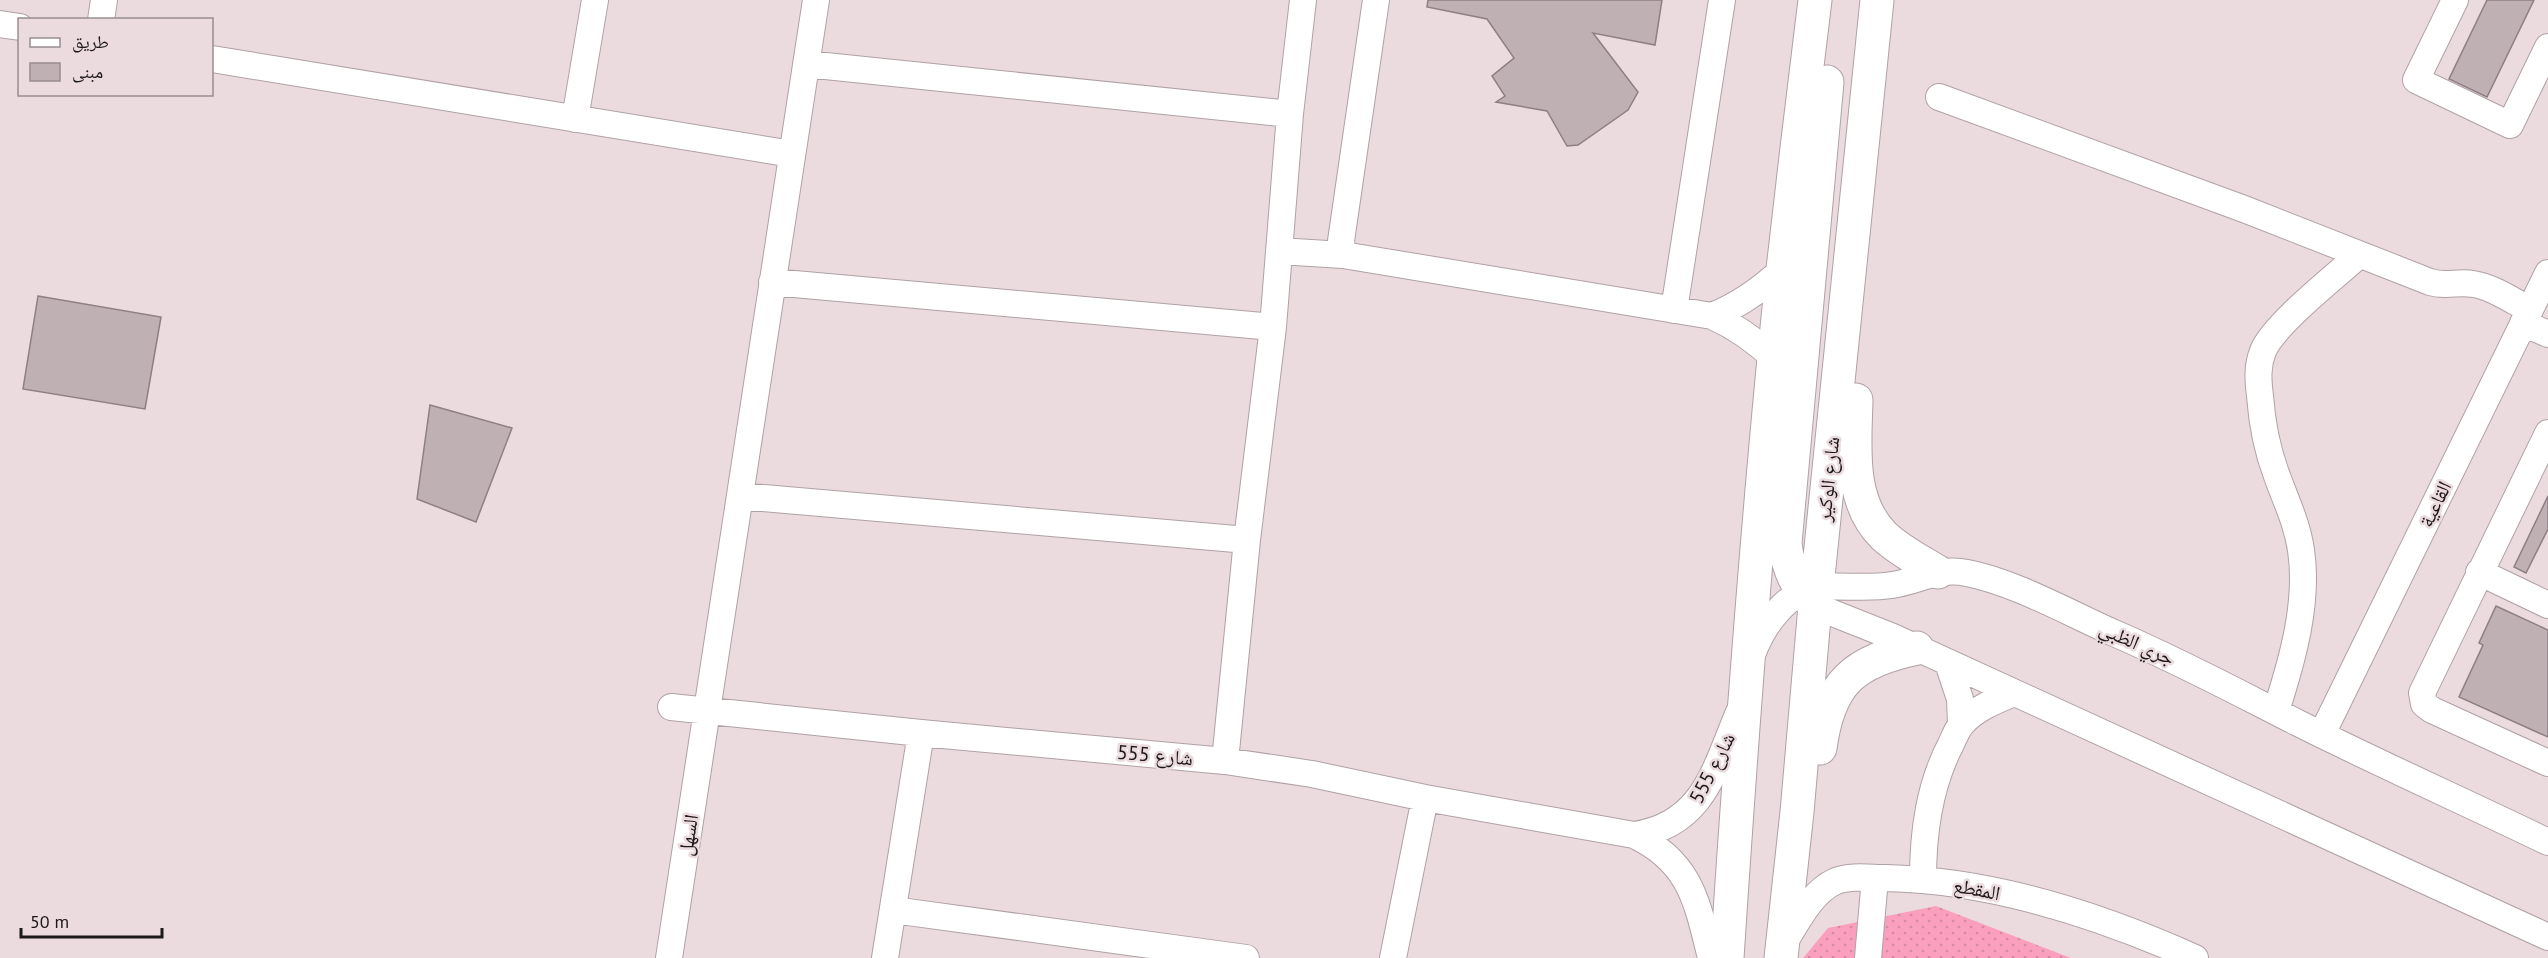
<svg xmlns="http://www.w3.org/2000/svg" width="2548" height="958" font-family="'PT Sans','Noto Naskh Arabic',sans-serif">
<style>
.grass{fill:url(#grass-dots)}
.building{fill:#bfb0b4;stroke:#8d7f83;stroke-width:1.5}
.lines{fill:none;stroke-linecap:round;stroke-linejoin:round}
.minor-casing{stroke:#b0a1a5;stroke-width:28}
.major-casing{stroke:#b0a1a5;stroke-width:35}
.minor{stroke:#fff;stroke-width:26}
.major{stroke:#fff;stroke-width:33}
.labels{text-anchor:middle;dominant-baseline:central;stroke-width:5;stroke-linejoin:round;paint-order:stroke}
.street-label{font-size:20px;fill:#1d1819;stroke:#ebdbdf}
</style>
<defs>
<pattern id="grass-dots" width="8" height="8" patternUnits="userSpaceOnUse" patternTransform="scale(1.5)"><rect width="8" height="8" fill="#faa0be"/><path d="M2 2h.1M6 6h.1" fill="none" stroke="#d689a3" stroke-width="1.8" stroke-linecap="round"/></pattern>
</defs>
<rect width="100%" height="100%" fill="#ebdbdf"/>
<path class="grass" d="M 1936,906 L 2071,958 L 1803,958 L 1828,928 Z"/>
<path class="building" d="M 1428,0 L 1662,0 L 1655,45 L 1593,33 L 1638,92 L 1628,110 L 1578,145 L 1567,146 L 1547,111 L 1496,102 L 1505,96 L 1492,76 L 1514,58 L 1487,19 L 1427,7 Z
M 2487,0 L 2534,0 L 2487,97 L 2449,79 Z
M 38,296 L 161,317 L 145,409 L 23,389 Z
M 430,405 L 512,428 L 476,522 L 417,499 Z
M 2548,496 L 2548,529 L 2526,573 L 2514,567 Z
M 2496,606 L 2548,630 L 2548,737 L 2459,697 L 2483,645 L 2479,643 Z"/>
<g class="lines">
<defs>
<path id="minor" d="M 1376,0 L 1341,241 L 1343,255 L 1712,316 C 1737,327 1755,340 1775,359
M 2455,0 L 2416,80 L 2510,125 L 2548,47
M 101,20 L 104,0
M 0,24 L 20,27
M 212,59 L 792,154
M 806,64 L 1290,114
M 1939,97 L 2244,209 L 2430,282 C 2446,287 2458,281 2473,284 C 2493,287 2513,301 2530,310
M 575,119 L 595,0
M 1279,251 L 1343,255
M 772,282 L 1273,327
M 1674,310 L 1722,0
M 1712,316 C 1740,305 1761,290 1783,269
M 2523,323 L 2548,334
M 2548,433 L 2422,693 L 2424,704 L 2432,710 L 2548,763
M 740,496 L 1247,540
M 2479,572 L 2548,605
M 1815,606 L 1893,637 L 2548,937
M 1752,655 C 1762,627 1787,590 1819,587 C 1844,585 1867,589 1892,585 C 1918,581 1939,567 1967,573 C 2014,582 2069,613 2114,633 C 2177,660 2237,692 2298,723 C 2380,764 2465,802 2548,842
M 1948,663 L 1960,699 L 1961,724
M 671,707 L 921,733 L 1225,761 L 1312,774 L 1425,798 L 1634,835 C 1691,862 1697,902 1711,958
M 2276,711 C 2292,661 2309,603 2301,550 C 2297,523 2286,501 2277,476 C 2267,450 2262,423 2260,396 C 2258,380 2257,366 2263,351 C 2273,325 2336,276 2359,255
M 2322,734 L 2548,273
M 1225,761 L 1247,540 L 1273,327 L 1290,114 L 1303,0
M 1634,835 C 1704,825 1715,768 1739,712
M 1923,879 C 1923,832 1929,786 1951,744 C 1954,738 1957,729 1962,724 C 1974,709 1997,700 2014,693
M 893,910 L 1246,958
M 1784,943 C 1798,921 1811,892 1836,881 C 1851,875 1870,878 1886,878 C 1991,880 2099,915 2195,958
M 669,958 L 816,0
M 885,958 L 921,733
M 1393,958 L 1425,798
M 1868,958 L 1875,878"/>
<path id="major" d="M 1856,400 C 1855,445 1848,501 1884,536 C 1900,551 1920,561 1938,572
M 1815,606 C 1797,587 1788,570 1785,543 L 1827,82
M 1820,748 C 1829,682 1854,661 1917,648
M 1727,958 C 1742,728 1759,498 1783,269 C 1793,179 1804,90 1815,0
M 1781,958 L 1797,812 L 1815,606 L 1877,0"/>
</defs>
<use href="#minor" class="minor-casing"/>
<use href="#major" class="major-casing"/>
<use href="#minor" class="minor"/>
<use href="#major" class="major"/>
</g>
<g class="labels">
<g class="street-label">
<text transform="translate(1828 479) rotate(-84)">شارع الوكير</text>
<text transform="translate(2435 504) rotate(-64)">القاعية</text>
<text transform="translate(2137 643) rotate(24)">جري الظبي</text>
<text transform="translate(1155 755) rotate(5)">شارع 555</text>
<text transform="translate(1712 768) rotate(-63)">شارع 555</text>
<text transform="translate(688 835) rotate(-81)">السهل</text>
<text transform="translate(1977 889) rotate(11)">المقطع</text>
</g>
</g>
<rect x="18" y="18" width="195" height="78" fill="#ebdbdf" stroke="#998d90" stroke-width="1.5"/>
<rect x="30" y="38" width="30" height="9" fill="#ffffff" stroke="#998d90" stroke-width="1.5"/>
<text x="72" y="48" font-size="18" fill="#1d1819">طريق</text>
<rect x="30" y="63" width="30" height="18" fill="#bfb0b4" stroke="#998d90" stroke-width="1.5"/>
<text x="72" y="78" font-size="18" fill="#1d1819">مبنى</text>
<path d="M21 928v9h141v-9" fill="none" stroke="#1d1819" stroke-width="3"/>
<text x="30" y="928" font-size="18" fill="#1d1819" stroke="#ebdbdf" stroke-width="4.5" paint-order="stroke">50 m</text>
</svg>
